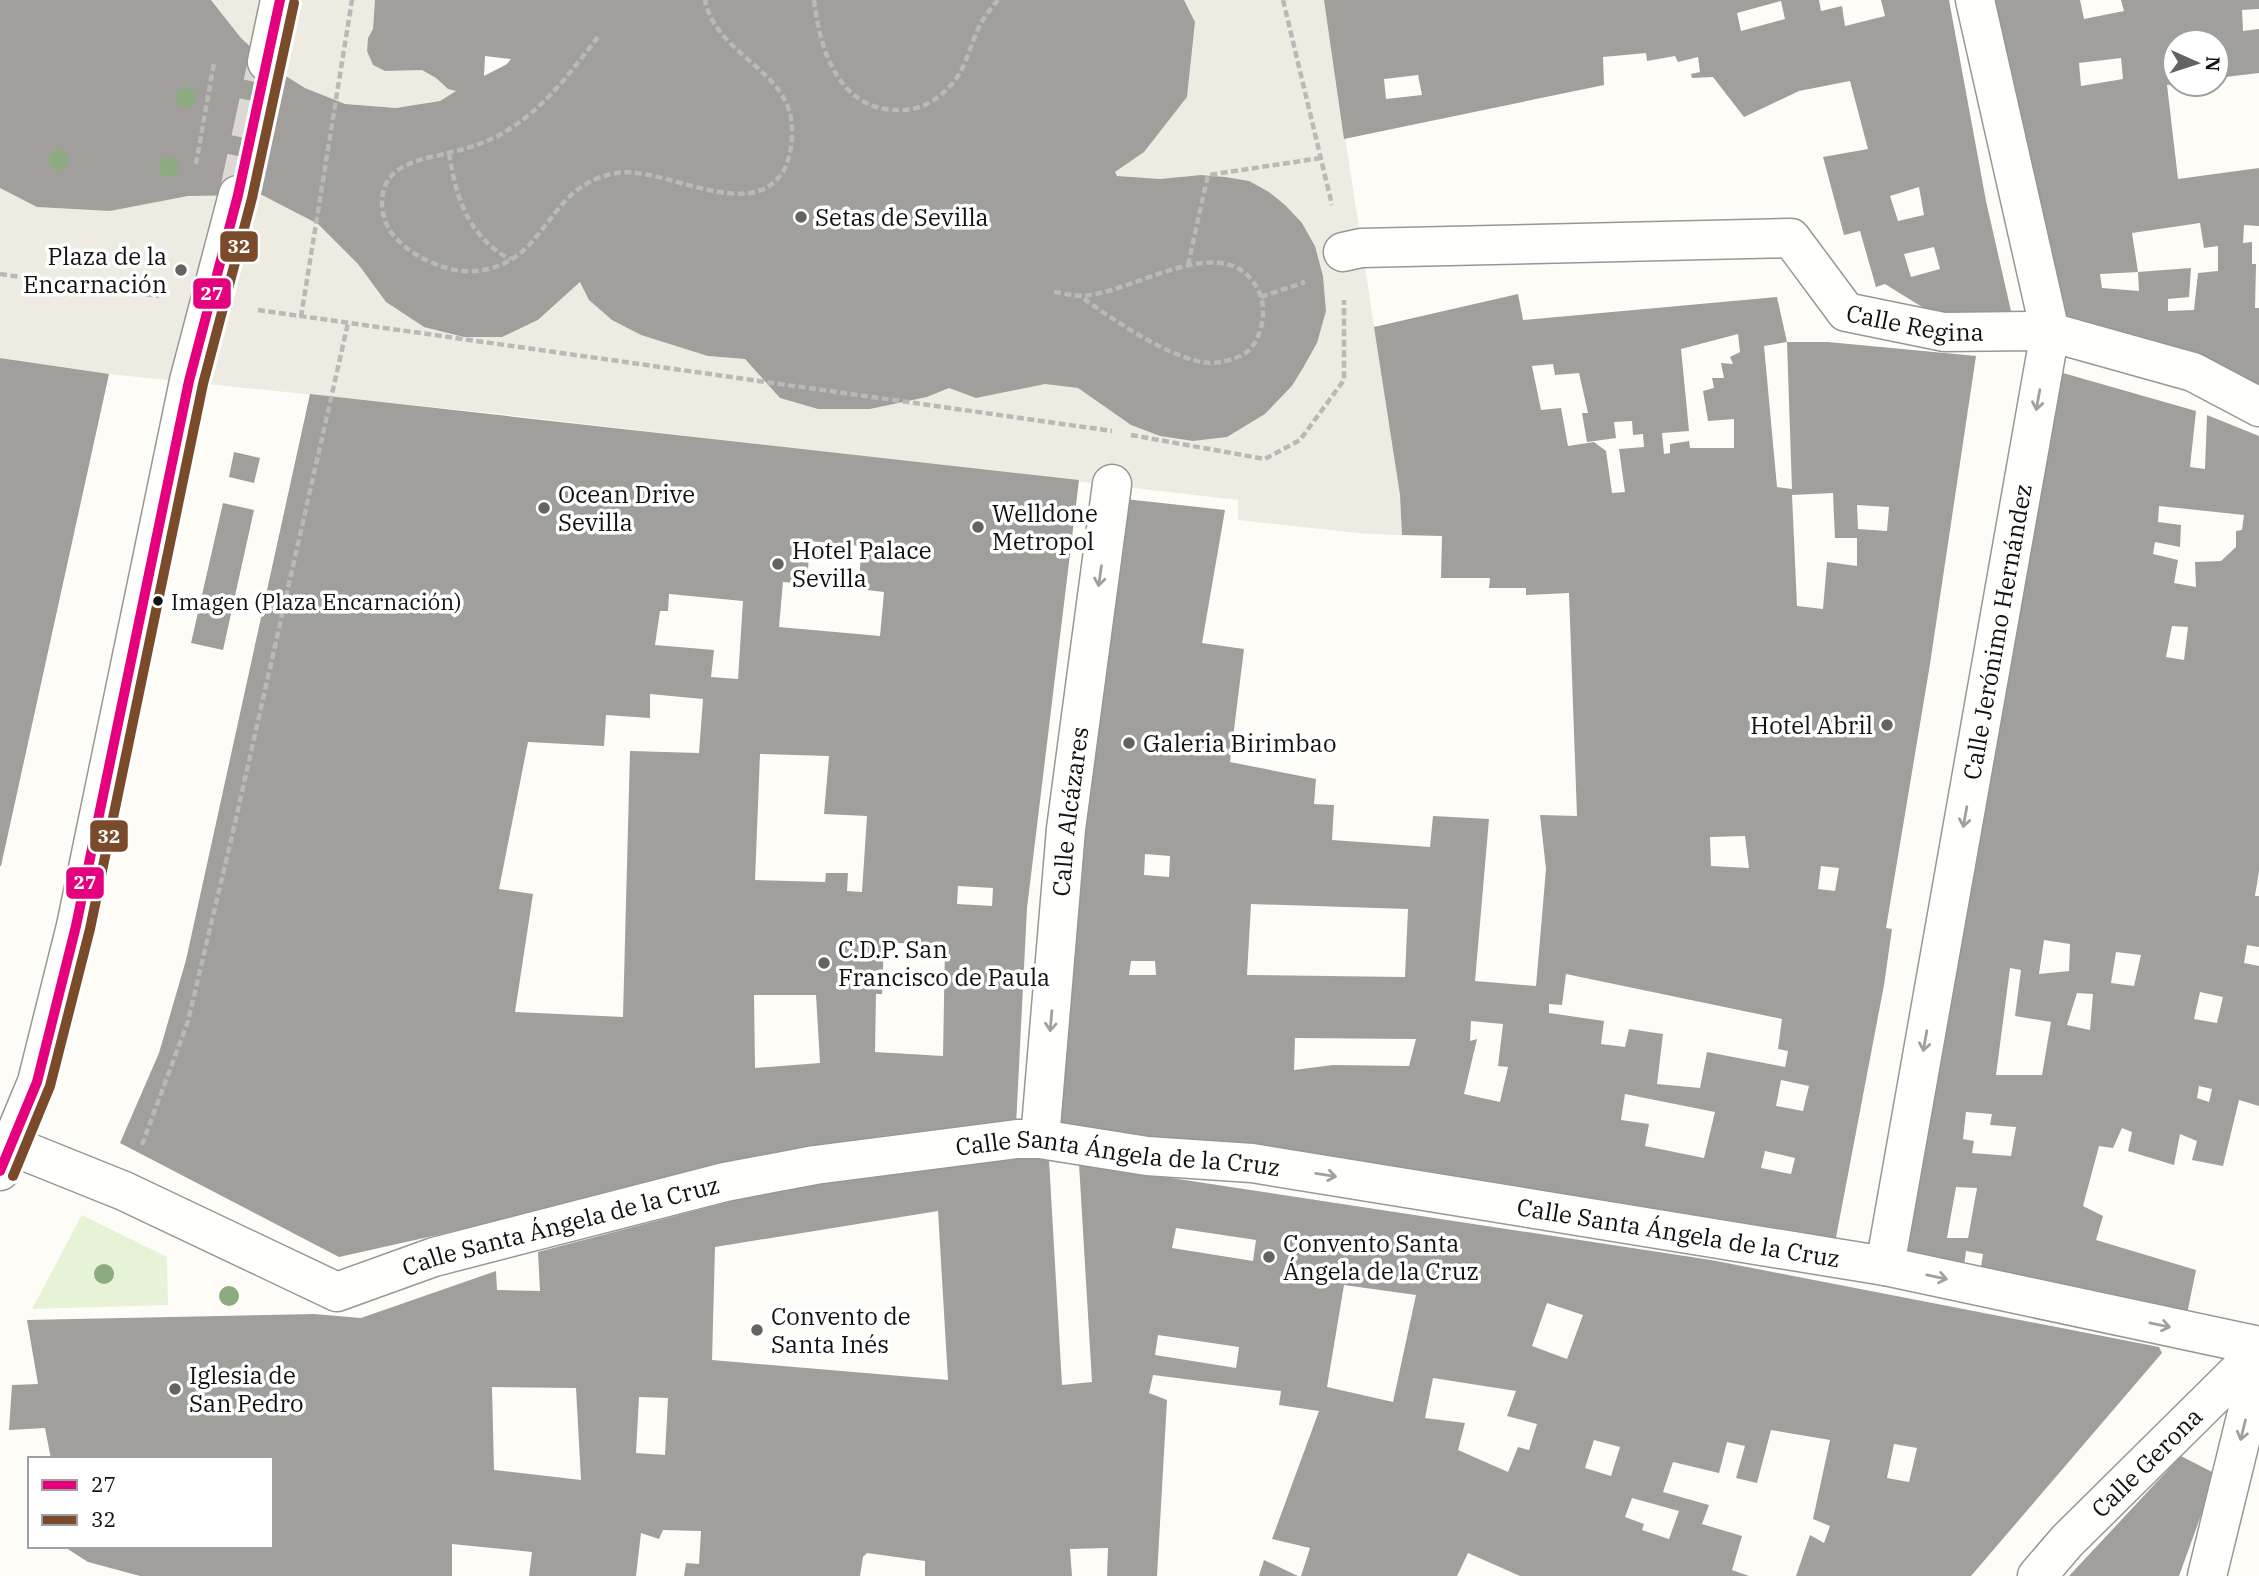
<svg xmlns="http://www.w3.org/2000/svg" width="2259" height="1576" font-family="'IBM Plex Serif',serif">
<style>
.grass{fill:#e7f3d7}
.plaza{fill:#edebe2}
.building{fill:#a19f9c;fill-rule:evenodd}
.lines{fill:none;stroke-linecap:round;stroke-linejoin:round}
.minor-tunnel{stroke:#dad9d4;stroke-width:38;stroke-dasharray:38 19;stroke-linecap:butt}
.minor-casing{stroke:#979795;stroke-width:41}
.path{stroke:#b9b9b8;stroke-width:4.5;stroke-dasharray:7 3.5;stroke-linecap:butt}
.minor{stroke:#fffffe;stroke-width:38}
.bus-1-casing{stroke:#fff;stroke-width:16}
.bus-2-casing{stroke:#fff;stroke-width:16}
.bus-1{stroke:#e5007d;stroke-width:10}
.bus-2{stroke:#7a4b2a;stroke-width:10}
.tree{fill:#8cac80}
.oneway{stroke:#a0a09f}
.poi-dot{fill:#646362;stroke:#fff;stroke-width:2.5}
.bus-dot{fill:#111;stroke:#fff;stroke-width:2.5}
.labels{text-anchor:middle;dominant-baseline:central;stroke-width:7;stroke-linejoin:round;paint-order:stroke}
.bus-label{font-size:22px;fill:#111;stroke:#fff;text-anchor:start}
.poi-label{font-size:24px;fill:#111;stroke:#fff;text-anchor:start}
.street-label{font-size:24px;fill:#111;stroke:#fff}
.line-badge{stroke:#fff;stroke-width:2.5}
.badge-label{font-size:19px;text-anchor:middle;font-weight:bold;fill:#fff}
</style>
<rect width="100%" height="100%" fill="#fdfcf7"/>
<path class="grass" d="M 82,1215 L 167,1257 L 168,1305 L 32,1309 Z"/>
<path class="plaza" d="M 211,0 L 375,0 L 373,29 L 368,38 L 367,51 L 373,65 L 385,71 L 422,70 L 436,78 L 448,89 L 456,91 L 440,101 L 396,108 L 345,104 L 305,88 L 273,68 L 241,38 Z
M 1184,0 L 1324,0 L 1400,495 L 1402,535 L 1368,534 L 1238,520 L 1238,500 L 500,414 L 109,374 L 0,358 L 0,188 L 37,207 L 110,211 L 188,196 L 262,195 L 318,224 L 358,264 L 386,302 L 424,327 L 502,337 L 539,320 L 580,282 L 708,356 L 745,359 L 780,398 L 818,409 L 870,409 L 927,397 L 949,388 L 976,398 L 1045,384 L 1078,388 L 1131,425 L 1160,436 L 1193,441 L 1227,437 L 1265,414 L 1292,387 L 1303,368 L 1317,343 L 1326,311 L 1323,276 L 1315,246 L 1302,223 L 1285,205 L 1249,181 L 1201,175 L 1160,179 L 1117,176 L 1115,172 L 1144,152 L 1187,97 L 1195,22 Z"/>
<path class="building" d="M 0,0 L 211,0 L 241,38 L 273,68 L 305,88 L 345,104 L 396,108 L 440,101 L 456,91 L 448,89 L 436,78 L 422,70 L 385,71 L 373,65 L 367,51 L 368,38 L 373,29 L 375,0 L 1184,0 L 1195,22 L 1187,97 L 1144,152 L 1115,172 L 1117,176 L 1160,179 L 1201,175 L 1225,177 L 1249,181 L 1269,192 L 1285,205 L 1302,223 L 1315,246 L 1323,276 L 1326,311 L 1317,343 L 1303,368 L 1292,386 L 1265,414 L 1227,437 L 1193,441 L 1160,436 L 1131,425 L 1078,388 L 1045,384 L 976,398 L 949,388 L 927,397 L 870,409 L 818,409 L 780,398 L 745,359 L 708,356 L 641,335 L 612,320 L 589,300 L 580,282 L 538,320 L 502,337 L 464,337 L 424,327 L 386,302 L 358,264 L 318,224 L 262,195 L 188,196 L 110,211 L 37,207 L 0,188 ZM 485,56 L 511,59 L 507,64 L 484,76 Z
M 1324,0 L 1819,0 L 1821,11 L 1842,6 L 1845,26 L 1885,16 L 1881,0 L 1949,0 L 1986,201 L 2013,320 L 1946,322 L 1885,284 L 1876,287 L 1860,231 L 1844,235 L 1823,157 L 1868,149 L 1850,81 L 1799,91 L 1744,117 L 1713,77 L 1692,78 L 1691,74 L 1700,72 L 1698,57 L 1678,62 L 1675,56 L 1647,61 L 1646,53 L 1603,57 L 1604,85 L 1344,139 ZM 1781,1 L 1785,19 L 1741,31 L 1737,13 ZM 1418,75 L 1422,95 L 1386,99 L 1384,79 ZM 1919,187 L 1924,215 L 1898,221 L 1890,196 ZM 1934,247 L 1940,269 L 1911,277 L 1904,254 Z
M 1984,0 L 2080,0 L 2084,19 L 2124,11 L 2121,0 L 2259,0 L 2259,9 L 2242,10 L 2243,31 L 2259,29 L 2259,73 L 2217,78 L 2217,42 L 2175,42 L 2175,84 L 2167,85 L 2178,179 L 2259,168 L 2259,226 L 2244,225 L 2243,243 L 2252,242 L 2252,264 L 2256,264 L 2255,308 L 2259,308 L 2259,397 L 2057,323 ZM 2121,58 L 2123,79 L 2081,86 L 2079,63 ZM 2200,223 L 2204,248 L 2218,246 L 2218,271 L 2198,273 L 2194,310 L 2168,311 L 2168,299 L 2189,297 L 2191,268 L 2138,272 L 2139,291 L 2102,288 L 2100,274 L 2138,272 L 2132,233 Z
M 1518,294 L 1523,320 L 1777,297 L 1787,342 L 1764,346 L 1777,487 L 1792,489 L 1787,342 L 1828,342 L 1976,356 L 1930,664 L 1886,928 L 1892,929 L 1884,985 L 1834,1248 L 1048,1130 L 1125,499 L 1225,510 L 1202,643 L 1244,649 L 1230,762 L 1316,779 L 1314,804 L 1334,805 L 1332,840 L 1430,847 L 1433,816 L 1489,819 L 1475,981 L 1536,986 L 1546,869 L 1540,815 L 1577,816 L 1569,593 L 1526,595 L 1526,588 L 1489,588 L 1490,578 L 1441,578 L 1442,536 L 1402,535 L 1400,495 L 1374,327 ZM 1738,334 L 1740,352 L 1730,357 L 1733,364 L 1721,363 L 1724,378 L 1712,378 L 1714,388 L 1703,391 L 1708,421 L 1734,419 L 1734,448 L 1690,448 L 1689,441 L 1670,444 L 1670,453 L 1664,454 L 1662,433 L 1689,431 L 1681,349 ZM 1553,364 L 1555,375 L 1579,373 L 1588,413 L 1582,413 L 1587,442 L 1616,438 L 1614,422 L 1632,421 L 1633,435 L 1643,434 L 1644,447 L 1619,449 L 1625,492 L 1612,493 L 1606,451 L 1594,442 L 1568,446 L 1561,408 L 1541,410 L 1532,366 ZM 1833,493 L 1835,538 L 1857,538 L 1857,566 L 1827,562 L 1823,609 L 1797,606 L 1792,495 ZM 1857,505 L 1889,507 L 1887,531 L 1858,529 ZM 1745,836 L 1749,868 L 1711,866 L 1710,837 ZM 1145,854 L 1170,856 L 1169,877 L 1144,875 ZM 1821,866 L 1839,868 L 1835,891 L 1818,889 ZM 1251,904 L 1408,909 L 1405,977 L 1247,975 ZM 1131,961 L 1155,961 L 1156,975 L 1129,975 ZM 1566,974 L 1782,1019 L 1778,1049 L 1788,1051 L 1785,1067 L 1707,1052 L 1700,1088 L 1657,1084 L 1663,1034 L 1629,1029 L 1625,1047 L 1601,1044 L 1604,1021 L 1549,1013 L 1549,1004 L 1562,1005 ZM 1471,1021 L 1503,1024 L 1498,1066 L 1508,1067 L 1500,1102 L 1464,1094 L 1477,1039 L 1470,1041 ZM 1295,1038 L 1416,1039 L 1409,1066 L 1333,1065 L 1294,1070 ZM 1781,1080 L 1809,1086 L 1803,1111 L 1776,1106 ZM 1625,1094 L 1715,1112 L 1704,1158 L 1645,1146 L 1649,1124 L 1621,1120 ZM 1765,1151 L 1795,1158 L 1791,1174 L 1761,1168 Z
M 0,358 L 109,374 L 1,866 L 0,866 Z
M 2056,371 L 2196,411 L 2190,467 L 2205,469 L 2207,415 L 2259,436 L 2259,871 L 2255,896 L 2259,896 L 2259,947 L 2247,945 L 2244,963 L 2259,966 L 2259,1106 L 2239,1100 L 2223,1166 L 2192,1160 L 2197,1141 L 2180,1134 L 2174,1165 L 2128,1151 L 2132,1132 L 2122,1128 L 2113,1148 L 2099,1146 L 2083,1206 L 2103,1216 L 2096,1240 L 2196,1270 L 2187,1314 L 2050,1281 L 2048,1289 L 1980,1274 L 1983,1254 L 1966,1251 L 1963,1274 L 1900,1261 ZM 2159,506 L 2244,515 L 2242,530 L 2236,531 L 2236,547 L 2221,561 L 2195,562 L 2196,587 L 2174,583 L 2178,560 L 2153,554 L 2155,542 L 2180,547 L 2181,525 L 2158,522 ZM 2172,626 L 2188,627 L 2184,660 L 2166,657 ZM 2044,940 L 2070,944 L 2069,971 L 2039,974 ZM 2116,952 L 2141,955 L 2134,986 L 2111,983 ZM 2010,968 L 2021,970 L 2015,1016 L 2051,1022 L 2042,1075 L 1996,1075 ZM 2200,992 L 2223,997 L 2217,1023 L 2194,1019 ZM 2077,993 L 2093,994 L 2090,1030 L 2067,1025 ZM 2199,1086 L 2212,1089 L 2209,1102 L 2197,1098 ZM 1966,1112 L 1992,1114 L 1990,1125 L 2016,1127 L 2011,1156 L 1972,1153 L 1974,1141 L 1963,1139 ZM 1956,1187 L 1977,1188 L 1968,1238 L 1947,1238 Z
M 310,394 L 1079,480 L 1027,908 L 1016,1125 L 881,1136 L 339,1257 L 120,1143 L 159,1053 L 186,960 ZM 810,541 L 862,546 L 858,589 L 884,592 L 880,636 L 779,627 L 783,582 L 807,584 ZM 669,594 L 743,601 L 738,679 L 711,677 L 714,650 L 655,645 L 660,611 L 668,611 ZM 650,694 L 703,699 L 699,753 L 630,751 L 623,1017 L 515,1012 L 533,894 L 499,889 L 528,742 L 604,746 L 606,715 L 650,718 ZM 760,754 L 829,756 L 824,814 L 867,816 L 862,892 L 847,891 L 848,873 L 826,873 L 825,882 L 755,880 ZM 958,886 L 993,888 L 992,906 L 957,904 ZM 884,942 L 945,946 L 943,1056 L 875,1052 L 876,994 L 882,994 ZM 754,995 L 816,995 L 820,1063 L 755,1068 Z
M 234,452 L 260,458 L 254,483 L 229,477 Z
M 223,503 L 254,510 L 223,650 L 191,643 Z
M 998,1155 L 1049,1160 L 1062,1385 L 1092,1382 L 1079,1164 L 1711,1260 L 2159,1347 L 2162,1353 L 1971,1576 L 1796,1576 L 1810,1535 L 1824,1543 L 1830,1526 L 1813,1519 L 1830,1440 L 1771,1430 L 1757,1483 L 1736,1478 L 1745,1446 L 1727,1442 L 1719,1473 L 1673,1462 L 1663,1492 L 1709,1505 L 1702,1524 L 1742,1536 L 1732,1570 L 1749,1576 L 1520,1576 L 1468,1553 L 1457,1576 L 1301,1576 L 1310,1548 L 1272,1539 L 1319,1411 L 1279,1405 L 1281,1391 L 1153,1375 L 1149,1393 L 1167,1400 L 1157,1576 L 1107,1576 L 1108,1548 L 1070,1549 L 1072,1576 L 925,1576 L 925,1561 L 867,1553 L 863,1557 L 860,1576 L 684,1576 L 686,1563 L 699,1564 L 701,1531 L 663,1530 L 659,1539 L 641,1533 L 636,1576 L 529,1576 L 532,1552 L 452,1544 L 452,1576 L 140,1576 L 88,1562 L 63,1546 L 271,1546 L 271,1459 L 51,1459 L 45,1428 L 9,1430 L 12,1385 L 38,1384 L 27,1320 L 314,1314 L 361,1318 L 496,1271 L 497,1290 L 540,1291 L 538,1252 L 732,1201 L 731,1193 ZM 938,1211 L 948,1380 L 712,1360 L 715,1247 ZM 1176,1228 L 1256,1240 L 1253,1261 L 1172,1248 ZM 1344,1285 L 1416,1295 L 1393,1402 L 1327,1387 ZM 1547,1303 L 1583,1315 L 1567,1359 L 1532,1346 ZM 1158,1335 L 1239,1347 L 1236,1368 L 1155,1355 ZM 1433,1378 L 1516,1391 L 1507,1416 L 1537,1424 L 1529,1450 L 1518,1447 L 1508,1472 L 1458,1450 L 1465,1423 L 1425,1418 ZM 492,1387 L 576,1388 L 581,1480 L 494,1470 ZM 639,1397 L 668,1398 L 665,1455 L 636,1453 ZM 1594,1440 L 1620,1447 L 1611,1476 L 1585,1468 ZM 1894,1444 L 1917,1448 L 1909,1482 L 1887,1478 ZM 1632,1498 L 1679,1511 L 1669,1539 L 1642,1530 L 1644,1524 L 1625,1517 Z
M 2181,1456 L 2216,1474 L 2179,1576 L 2069,1576 Z
M 1264,1560 L 1298,1576 L 1259,1576 Z"/>
<g class="lines">
<path class="minor-tunnel" d="M 238,195 L 267,62"/>
<defs>
<g id="minor">
<path d="M 267,62 L 280,0"/>
<path id="s1" d="M 1343,252 L 1361,248 L 1791,238 L 1846,312 L 1944,332 L 2031,331 L 2050,332 L 2193,372 L 2259,407"/>
<path id="s2" d="M 1040,1139 L 1066,829 L 1112,484"/>
<path id="s3" d="M 12,1146 L 124,1191 L 337,1292 L 434,1257 L 725,1182 L 815,1165 L 1017,1139 L 1040,1139 L 1147,1156 L 1252,1163 L 1885,1266 L 2259,1346"/>
<path d="M 0,1171 L 37,1082 L 76,926 L 189,381 L 238,195"/>
<path id="s4" d="M 1885,1266 L 2050,332 L 1975,0"/>
<path id="s5" d="M 2037,1576 L 2067,1541 L 2259,1351"/>
<path d="M 2207,1576 L 2259,1364"/>
</g>
</defs>
<use href="#minor" class="minor-casing"/>
<path class="path" d="M 814,0 C 820,51 839,111 900,110 C 922,110 937,100 951,85 C 966,69 970,45 979,27 C 984,17 991,8 998,0
M 1283,0 L 1332,205
M 598,37 C 572,70 547,105 511,128 C 493,140 473,147 452,152 C 423,160 383,162 382,202 C 382,214 386,227 394,236 C 408,252 427,262 447,268 C 476,277 509,267 529,245 C 557,215 569,181 617,173 C 664,165 754,227 785,168 C 790,157 792,145 792,132 C 794,70 716,57 705,0
M 449,153 C 455,190 463,222 492,247 C 498,252 503,256 511,259
M 196,164 L 214,63
M 1188,265 L 1208,175 L 1321,158
M 0,274 L 159,296
M 1054,292 C 1063,293 1072,296 1081,296 C 1128,295 1214,234 1251,279 C 1259,289 1264,301 1263,314 C 1263,326 1257,344 1247,352 C 1235,360 1216,365 1201,362 C 1163,354 1112,319 1080,296
M 1261,297 L 1305,282
M 258,310 L 1112,431
M 301,317 L 352,0
M 1131,435 L 1265,459 L 1300,440 L 1344,380 L 1344,300
M 142,1145 L 188,1021 L 232,836 L 348,323"/>
<use href="#minor" class="minor"/>
<defs>
<path id="bus-1" d="M 0,1171 L 37,1082 L 76,926 L 189,381 L 238,195 L 280,0"/>
<path id="bus-2" d="M 13,1176 L 50,1086 L 90,929 L 203,384 L 252,198 L 294,3"/>
</defs>
<use href="#bus-1" class="bus-1-casing"/>
<use href="#bus-2" class="bus-2-casing"/>
<use href="#bus-1" class="bus-1"/>
<use href="#bus-2" class="bus-2"/>
</g>
<g class="tree">
<circle cx="186" cy="98" r="10"/>
<circle cx="59" cy="160" r="10"/>
<circle cx="169" cy="167" r="10"/>
<circle cx="104" cy="1274" r="10"/>
<circle cx="229" cy="1296" r="10"/>
</g>
<defs><path id="oneway-shaft" d="M-6 0H5M1.5-3L5.5 0L1.5 3" fill="none" stroke-width="1.6" stroke-linecap="round" stroke-linejoin="round" transform="scale(1.75)"/></defs>
<g class="oneway">
<use href="#oneway-shaft" transform="translate(2038 400) rotate(100)"/>
<use href="#oneway-shaft" transform="translate(1100 576) rotate(98)"/>
<use href="#oneway-shaft" transform="translate(1965 817) rotate(100)"/>
<use href="#oneway-shaft" transform="translate(1051 1021) rotate(95)"/>
<use href="#oneway-shaft" transform="translate(1925 1041) rotate(100)"/>
<use href="#oneway-shaft" transform="translate(1326 1175) rotate(9)"/>
<use href="#oneway-shaft" transform="translate(1937 1277) rotate(12)"/>
<use href="#oneway-shaft" transform="translate(2160 1325) rotate(12)"/>
<use href="#oneway-shaft" transform="translate(2243 1430) rotate(104)"/>
</g>
<g class="poi-dot">
<circle cx="801" cy="217" r="7"/>
<circle cx="181" cy="270" r="7"/>
<circle cx="544" cy="508" r="7"/>
<circle cx="978" cy="527" r="7"/>
<circle cx="778" cy="564" r="7"/>
<circle cx="1887" cy="725" r="7"/>
<circle cx="1129" cy="743" r="7"/>
<circle cx="824" cy="963" r="7"/>
<circle cx="1269" cy="1257" r="7"/>
<circle cx="757" cy="1330" r="7"/>
<circle cx="175" cy="1389" r="7"/>
</g>
<circle class="bus-dot" cx="158" cy="601" r="6"/>
<g class="labels">
<g class="bus-label">
<text x="171" y="601">Imagen (Plaza Encarnación)</text>
</g>
<g class="poi-label">
<text x="815" y="217">Setas de Sevilla</text>
<text x="167" y="256" text-anchor="end">Plaza de la<tspan x="167" dy="28">Encarnación</tspan></text>
<text x="558" y="494">Ocean Drive<tspan x="558" dy="28">Sevilla</tspan></text>
<text x="992" y="513">Welldone<tspan x="992" dy="28">Metropol</tspan></text>
<text x="792" y="550">Hotel Palace<tspan x="792" dy="28">Sevilla</tspan></text>
<text x="1873" y="725" text-anchor="end">Hotel Abril</text>
<text x="1143" y="743">Galeria Birimbao</text>
<text x="838" y="949">C.D.P. San<tspan x="838" dy="28">Francisco de Paula</tspan></text>
<text x="1283" y="1243">Convento Santa<tspan x="1283" dy="28">Ángela de la Cruz</tspan></text>
<text x="771" y="1316">Convento de<tspan x="771" dy="28">Santa Inés</tspan></text>
<text x="189" y="1375">Iglesia de<tspan x="189" dy="28">San Pedro</tspan></text>
</g>
<g class="street-label">
<text stroke="none"><textPath href="#s1" startOffset="611">Calle Regina</textPath></text>
<text stroke="none"><textPath href="#s4" startOffset="644">Calle Jerónimo Hernández</textPath></text>
<text stroke="none"><textPath href="#s2" startOffset="329">Calle Alcázares</textPath></text>
<text stroke="none"><textPath href="#s3" startOffset="1157">Calle Santa Ángela de la Cruz</textPath></text>
<text stroke="none"><textPath href="#s3" startOffset="590">Calle Santa Ángela de la Cruz</textPath></text>
<text stroke="none"><textPath href="#s3" startOffset="1724">Calle Santa Ángela de la Cruz</textPath></text>
<text stroke="none"><textPath href="#s5" startOffset="158">Calle Gerona</textPath></text>
</g>
</g>
<g class="line-badge">
<rect x="219" y="230" width="40" height="33" rx="7" fill="#7a4b2a"/>
<rect x="192" y="277" width="40" height="33" rx="7" fill="#e5007d"/>
<rect x="89" y="819" width="40" height="34" rx="7" fill="#7a4b2a"/>
<rect x="65" y="866" width="40" height="34" rx="7" fill="#e5007d"/>
</g>
<g class="badge-label">
<text x="239" y="253">32</text>
<text x="212" y="300">27</text>
<text x="109" y="843">32</text>
<text x="85" y="889">27</text>
</g>
<rect x="28" y="1457" width="245" height="91" fill="#ffffff" stroke="#a0a0a0" stroke-width="2"/>
<rect x="42" y="1480" width="35" height="10" fill="#e5007d" stroke="#a0a0a0" stroke-width="2"/>
<text x="91" y="1492" font-size="21" fill="#111111">27</text>
<rect x="42" y="1515" width="35" height="10" fill="#7a4b2a" stroke="#a0a0a0" stroke-width="2"/>
<text x="91" y="1527" font-size="21" fill="#111111">32</text>
<g transform="translate(2196 63) rotate(93)"><circle r="33" fill="#ffffff" stroke="#a0a0a0" stroke-width="2"/>
<path d="M0-5L12 26L0 18L-12 26Z" fill="#646362"/>
<text y="-10" font-size="19" font-weight="bold" text-anchor="middle" fill="#111111">N</text>
</g>
</svg>
